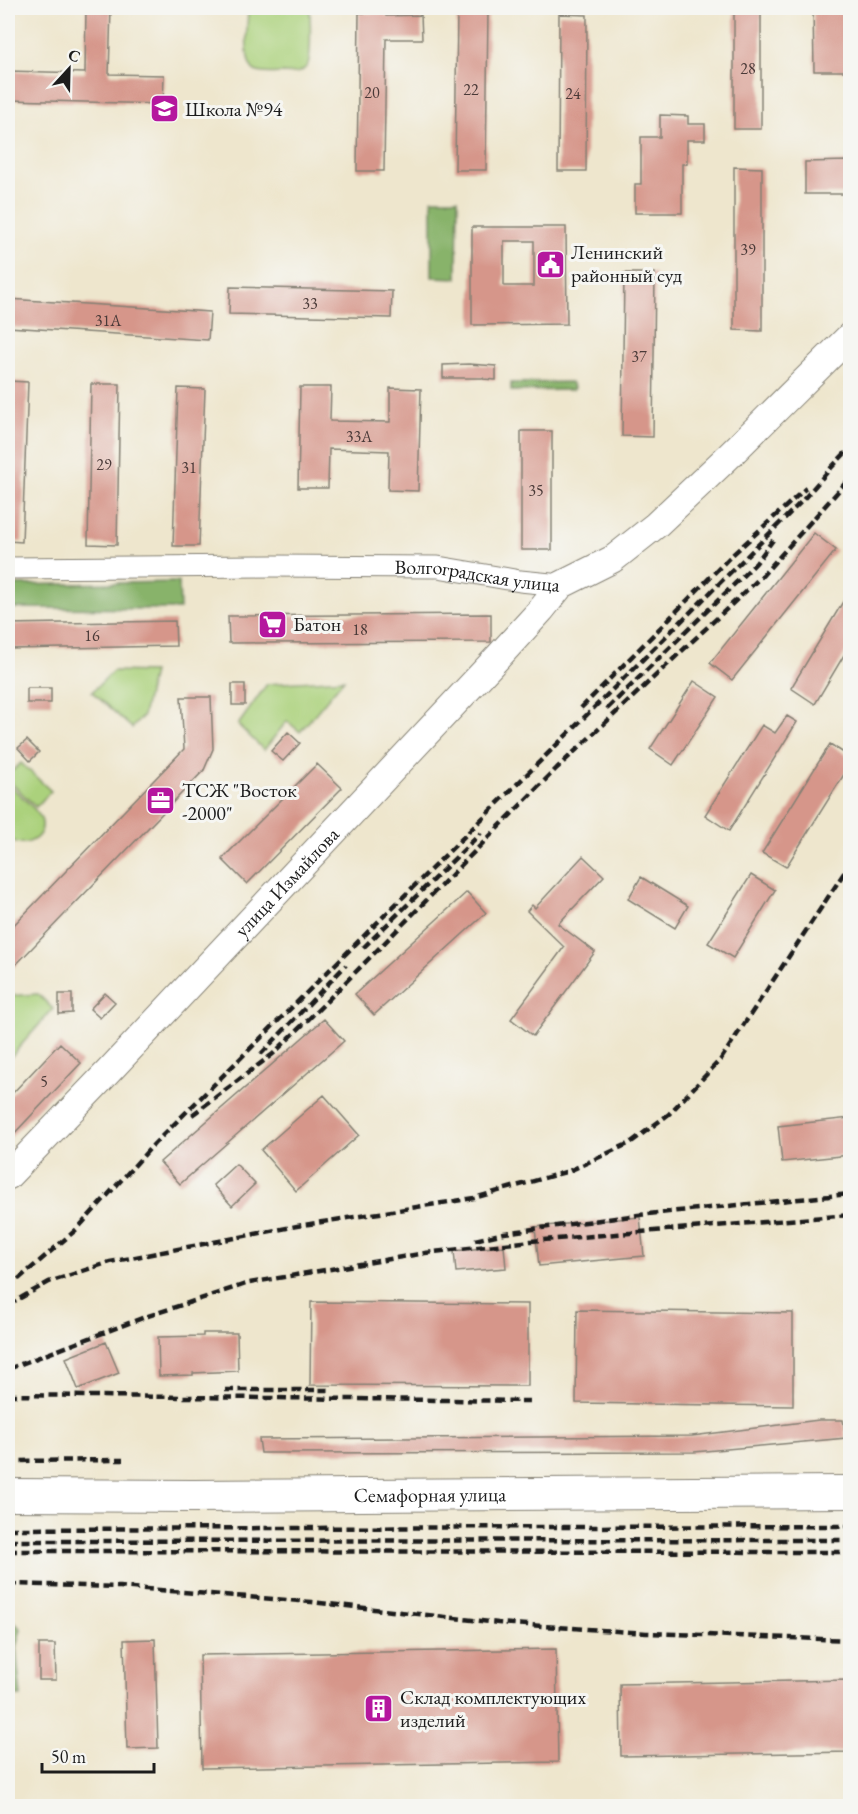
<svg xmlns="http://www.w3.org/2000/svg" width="858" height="1814" font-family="'EB Garamond',serif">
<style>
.green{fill:#abd17b;stroke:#64764c;stroke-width:1.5}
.forest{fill:#88b36b;stroke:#526844;stroke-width:1.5}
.building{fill:#d6968a;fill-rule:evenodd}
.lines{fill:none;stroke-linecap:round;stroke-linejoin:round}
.minor-casing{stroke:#858174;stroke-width:23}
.major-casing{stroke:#858174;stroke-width:29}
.highway-casing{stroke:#858174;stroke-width:34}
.minor{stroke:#fff;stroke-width:21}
.major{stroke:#fff;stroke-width:27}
.highway{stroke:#fff;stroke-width:32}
.rail{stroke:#1c1c1c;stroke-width:4.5;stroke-dasharray:9 4.5;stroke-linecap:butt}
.labels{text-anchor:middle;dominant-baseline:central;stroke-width:6;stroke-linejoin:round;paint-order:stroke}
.number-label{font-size:16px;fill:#4a3a38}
.poi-label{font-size:20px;fill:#1c1c1c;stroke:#f6f6f2;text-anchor:start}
.street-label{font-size:20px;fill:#1c1c1c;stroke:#f6f6f2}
</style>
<rect width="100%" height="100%" fill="#f6f6f2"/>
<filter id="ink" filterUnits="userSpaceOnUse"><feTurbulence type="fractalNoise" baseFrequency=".0167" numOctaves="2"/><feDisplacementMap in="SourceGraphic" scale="12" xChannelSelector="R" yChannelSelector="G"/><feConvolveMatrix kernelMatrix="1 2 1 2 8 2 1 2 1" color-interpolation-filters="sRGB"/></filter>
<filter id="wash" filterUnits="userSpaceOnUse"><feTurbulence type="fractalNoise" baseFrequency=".008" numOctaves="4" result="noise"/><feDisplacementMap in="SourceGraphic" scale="24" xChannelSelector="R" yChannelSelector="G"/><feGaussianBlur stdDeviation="1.35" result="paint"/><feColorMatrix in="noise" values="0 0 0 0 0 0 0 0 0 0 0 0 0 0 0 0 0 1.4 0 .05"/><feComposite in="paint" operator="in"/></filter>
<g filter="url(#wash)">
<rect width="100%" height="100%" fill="#eee6cd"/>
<path class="green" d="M 248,8 L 310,8 C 310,21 312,53 308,64 C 303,74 293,74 283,73 C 275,73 263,75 255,71 C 242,63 248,22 248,8 Z
M 113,671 L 153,672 L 143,716 L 132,728 L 92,692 Z
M 344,679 L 300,732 L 287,721 L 264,750 L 238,725 L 267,684 Z
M 21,763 L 51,791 L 36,807 L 8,780 L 8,775 Z
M 8,784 C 16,792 38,809 41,819 C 48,837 23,852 8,837 Z
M 38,994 L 53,1009 L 8,1060 L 8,996 Z"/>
<path class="forest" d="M 432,199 L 458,199 L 457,278 L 432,277 Z
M 571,382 L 574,388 L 572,390 L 511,391 L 511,383 Z
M 179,582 L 180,609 L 8,608 L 8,585 Z
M 8,1616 L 21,1629 L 16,1647 L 21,1696 L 8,1696 Z"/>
<g id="blocks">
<path class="building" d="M 86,8 L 111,8 L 109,74 L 164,75 L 163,104 L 8,100 L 8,71 L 85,73 Z
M 457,8 L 488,9 L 486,170 L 455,170 Z
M 734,8 L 761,8 L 761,129 L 734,129 Z
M 813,8 L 845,8 L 846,37 L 850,37 L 850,71 L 814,71 Z
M 359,13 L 386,13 L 386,16 L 421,15 L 422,39 L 386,39 L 384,171 L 357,171 Z
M 559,14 L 587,15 L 586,171 L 558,171 Z
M 660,115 L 688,116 L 688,124 L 705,124 L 705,140 L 687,140 L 687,164 L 682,164 L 682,213 L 635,213 L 635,184 L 641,184 L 641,137 L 660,137 Z
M 850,161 L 850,194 L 805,194 L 805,162 Z
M 734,167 L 762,168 L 762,331 L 734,330 Z
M 472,227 L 566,227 L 567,324 L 472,325 ZM 504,241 L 534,241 L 534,286 L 504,286 Z
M 624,273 L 655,273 L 653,437 L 622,436 Z
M 230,287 L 392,291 L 391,318 L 229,314 Z
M 8,299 L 210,312 L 208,340 L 8,327 Z
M 469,364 L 496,366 L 496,380 L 483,379 L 483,378 L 443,378 L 443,365 Z
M 8,381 L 28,382 L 22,542 L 8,541 Z
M 91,384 L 120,384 L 117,545 L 88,544 Z
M 300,387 L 331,387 L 330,421 L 390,422 L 390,388 L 421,389 L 418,491 L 388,490 L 389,451 L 329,449 L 328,488 L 298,488 Z
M 178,388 L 205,389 L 199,546 L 173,546 Z
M 521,431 L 552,431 L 552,550 L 521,550 Z
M 814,533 L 836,550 L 732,680 L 710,663 Z
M 850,590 L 850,645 L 815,704 L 791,688 Z
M 491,614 L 491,642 L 229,643 L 228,616 Z
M 175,621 L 176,646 L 8,649 L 8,624 Z
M 694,681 L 718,697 L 673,765 L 650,749 Z
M 232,684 L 245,684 L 245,705 L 232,705 Z
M 27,688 L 51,688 L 51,703 L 27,703 Z
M 181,697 L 211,697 L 213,749 L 204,770 L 8,973 L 8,931 L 184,749 Z
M 787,716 L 797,722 L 729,831 L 705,815 L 762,725 L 775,733 Z
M 288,732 L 300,743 L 283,761 L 271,751 Z
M 27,740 L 39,752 L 30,761 L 18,748 Z
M 830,744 L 850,757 L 850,765 L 786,867 L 762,853 Z
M 317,764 L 342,788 L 247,884 L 222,859 Z
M 583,856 L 604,876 L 558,924 L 595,952 L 533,1036 L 511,1019 L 564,947 L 527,911 L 532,905 L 535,908 Z
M 751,875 L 775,890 L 733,958 L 708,943 Z
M 641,877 L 688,906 L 675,928 L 628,899 Z
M 467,892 L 486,913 L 374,1015 L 355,994 Z
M 105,993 L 115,1002 L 100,1018 L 90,1009 Z
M 59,994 L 72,994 L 72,1013 L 59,1014 Z
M 324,1019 L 344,1041 L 180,1184 L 160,1162 Z
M 60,1043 L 81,1063 L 8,1140 L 8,1098 Z
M 324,1095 L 359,1135 L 296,1191 L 261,1150 Z
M 850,1118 L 850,1155 L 782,1162 L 778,1126 Z
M 236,1164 L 255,1184 L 232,1206 L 213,1185 Z
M 640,1217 L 644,1256 L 539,1266 L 535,1227 Z
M 504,1246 L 506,1268 L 456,1272 L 454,1251 Z
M 311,1302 L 528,1304 L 528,1386 L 310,1385 Z
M 577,1310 L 793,1313 L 793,1406 L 576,1403 Z
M 203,1333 L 237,1333 L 238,1371 L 193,1373 L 193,1375 L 159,1376 L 158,1337 L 203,1336 Z
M 106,1342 L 119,1373 L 78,1389 L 66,1358 Z
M 819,1420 L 843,1420 L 846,1438 L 694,1452 L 261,1453 L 259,1439 L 692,1436 Z
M 155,1639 L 158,1748 L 127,1749 L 124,1640 Z
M 39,1644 L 55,1644 L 56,1680 L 39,1680 Z
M 556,1649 L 558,1762 L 202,1768 L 200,1655 Z
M 850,1680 L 850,1752 L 621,1756 L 620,1684 Z"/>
</g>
</g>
<g filter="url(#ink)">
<use href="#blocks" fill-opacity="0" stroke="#858174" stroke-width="1.5"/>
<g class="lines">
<defs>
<g id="minor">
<path id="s1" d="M 8,568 L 271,566 L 438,567 L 520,581 L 561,585"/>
</g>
<g id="major">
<path id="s2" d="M 8,1176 L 109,1071 L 499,656 L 541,610 L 561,585 L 613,559 L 656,525 L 731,454 L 850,336"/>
</g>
<g id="highway">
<path id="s3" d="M 8,1495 L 193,1496 L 850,1492"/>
</g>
</defs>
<use href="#minor" class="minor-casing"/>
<use href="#major" class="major-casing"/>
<use href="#highway" class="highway-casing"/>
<use href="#minor" class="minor"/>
<use href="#major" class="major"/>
<use href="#highway" class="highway"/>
<path class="rail" d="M 581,708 L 729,558 L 806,488
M 607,709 L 756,563 L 773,540
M 363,948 L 481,833
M 261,1054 L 346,965
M 192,1115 L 273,1054 L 325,1003 L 557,768 L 763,575 L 850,478
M 475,1240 L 504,1233 L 638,1215 L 850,1194
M 8,1288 L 77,1229 L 154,1144 L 747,556 L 802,501 L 830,469 L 850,448
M 8,1305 L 49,1282 L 110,1262 L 297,1226 L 474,1198 L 569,1171 L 630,1143 L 669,1114 L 721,1059 L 850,864
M 8,1369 L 145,1317 L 249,1283 L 425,1253 L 531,1241 L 850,1215
M 225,1390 L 329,1390
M 8,1395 L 530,1401
M 8,1461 L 123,1460
M 8,1529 L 850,1526
M 8,1541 L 850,1540
M 8,1551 L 850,1552
M 8,1584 L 120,1587 L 312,1602 L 498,1623 L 646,1633 L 850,1640"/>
</g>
</g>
<defs>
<symbol id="school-square" viewBox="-11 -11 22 22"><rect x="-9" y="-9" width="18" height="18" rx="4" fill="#b5179e" stroke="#f6f6f2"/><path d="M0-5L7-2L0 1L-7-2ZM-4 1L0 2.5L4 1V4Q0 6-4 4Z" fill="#fff"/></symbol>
<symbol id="civic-square" viewBox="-11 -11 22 22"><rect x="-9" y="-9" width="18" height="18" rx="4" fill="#b5179e" stroke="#f6f6f2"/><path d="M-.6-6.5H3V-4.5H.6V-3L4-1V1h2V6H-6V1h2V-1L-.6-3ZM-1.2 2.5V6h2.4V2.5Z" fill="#fff"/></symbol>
<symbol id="supermarket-square" viewBox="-11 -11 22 22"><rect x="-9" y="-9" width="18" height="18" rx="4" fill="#b5179e" stroke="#f6f6f2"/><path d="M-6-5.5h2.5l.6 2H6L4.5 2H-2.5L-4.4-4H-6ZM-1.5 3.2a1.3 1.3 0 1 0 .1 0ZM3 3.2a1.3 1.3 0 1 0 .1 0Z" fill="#fff"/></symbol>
<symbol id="office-square" viewBox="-11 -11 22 22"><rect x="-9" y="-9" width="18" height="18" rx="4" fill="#b5179e" stroke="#f6f6f2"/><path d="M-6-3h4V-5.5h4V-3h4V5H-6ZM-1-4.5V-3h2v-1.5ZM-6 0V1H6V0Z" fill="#fff"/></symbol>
<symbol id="building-square" viewBox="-11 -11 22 22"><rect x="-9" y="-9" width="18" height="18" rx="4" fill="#b5179e" stroke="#f6f6f2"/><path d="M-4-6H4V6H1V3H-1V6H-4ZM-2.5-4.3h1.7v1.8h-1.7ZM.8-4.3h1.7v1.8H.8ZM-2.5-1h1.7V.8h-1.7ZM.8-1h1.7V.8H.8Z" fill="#fff"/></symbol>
</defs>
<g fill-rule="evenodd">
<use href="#school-square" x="148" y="92" width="33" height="33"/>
<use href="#civic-square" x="534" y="248" width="33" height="33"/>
<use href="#supermarket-square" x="256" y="608" width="33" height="33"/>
<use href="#office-square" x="144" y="784" width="33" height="33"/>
<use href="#building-square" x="362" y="1692" width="33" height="33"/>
</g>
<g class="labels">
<g class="number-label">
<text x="748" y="68">28</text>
<text x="471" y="89">22</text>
<text x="372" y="92">20</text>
<text x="573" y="93">24</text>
<text x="748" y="249">39</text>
<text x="310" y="303">33</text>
<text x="108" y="320">31А</text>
<text x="639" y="356">37</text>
<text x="359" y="436">33А</text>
<text x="104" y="464">29</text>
<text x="189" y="467">31</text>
<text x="536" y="490">35</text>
<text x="360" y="629">18</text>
<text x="92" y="635">16</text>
<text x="44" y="1081">5</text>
</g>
<g class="poi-label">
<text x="185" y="109">Школа №94</text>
<text x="571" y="252">Ленинский<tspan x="571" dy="23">районный суд</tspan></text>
<text x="293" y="624">Батон</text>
<text x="182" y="790">ТСЖ "Восток<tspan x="182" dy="23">-2000"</tspan></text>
<text x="400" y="1697">Склад комплектующих<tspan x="400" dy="23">изделий</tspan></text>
</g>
<g class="street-label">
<text stroke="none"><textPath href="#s1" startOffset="470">Волгоградская улица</textPath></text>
<text stroke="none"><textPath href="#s2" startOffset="405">улица Измайлова</textPath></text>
<text stroke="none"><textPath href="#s3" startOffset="422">Семафорная улица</textPath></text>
</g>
</g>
<rect width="858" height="1814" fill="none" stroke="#f6f6f2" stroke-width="30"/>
<g transform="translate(69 69) rotate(22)" stroke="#f6f6f2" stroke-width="4.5" paint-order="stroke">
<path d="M0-4.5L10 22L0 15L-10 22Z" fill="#1c1c1c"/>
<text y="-9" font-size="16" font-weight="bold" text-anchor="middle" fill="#1c1c1c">С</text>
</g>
<path d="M42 1763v9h112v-9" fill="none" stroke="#1c1c1c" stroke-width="3"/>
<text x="51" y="1763" font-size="18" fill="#1c1c1c" stroke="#f6f6f2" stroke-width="4.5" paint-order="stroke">50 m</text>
</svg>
